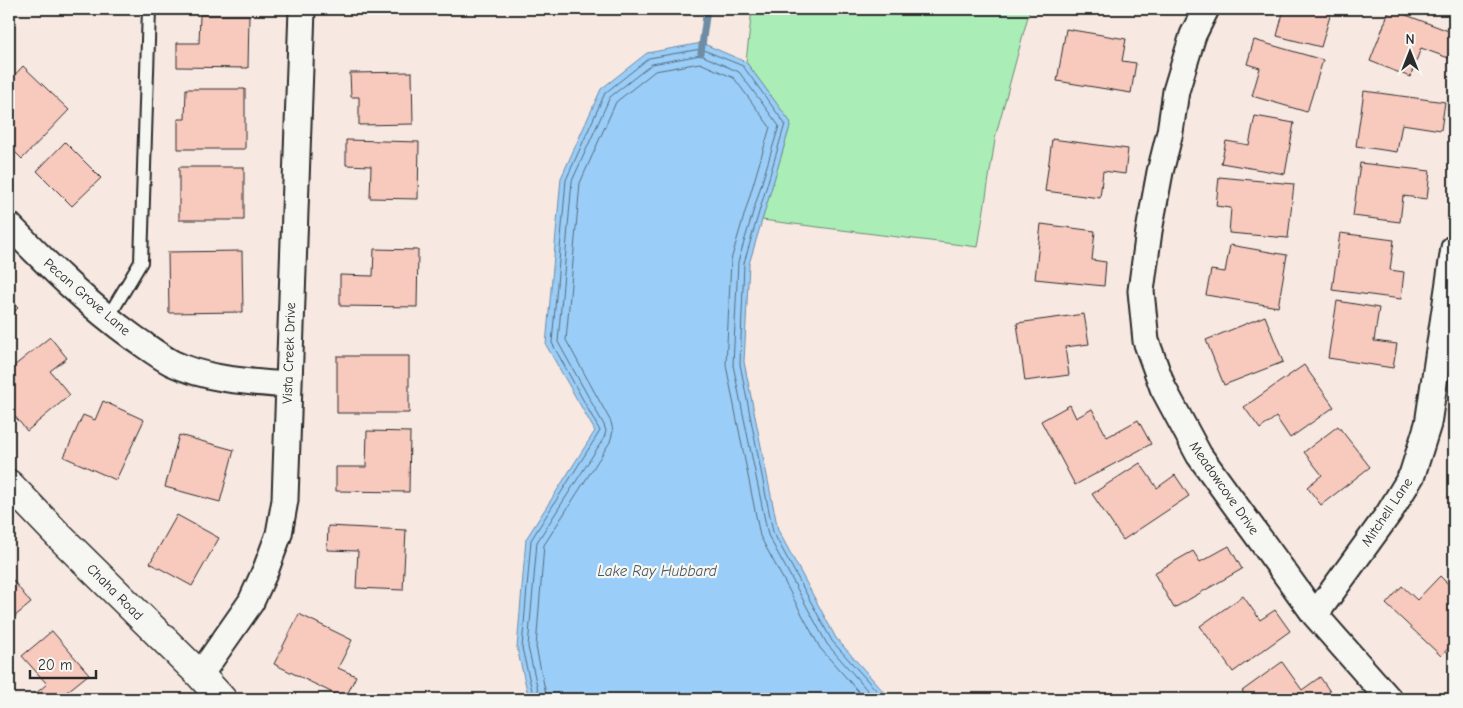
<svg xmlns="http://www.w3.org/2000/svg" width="1463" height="708" font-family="'Comic Neue',sans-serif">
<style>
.green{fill:#aaedb7;stroke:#6a8c71}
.water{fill:#9acdf7;stroke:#6e8ca5}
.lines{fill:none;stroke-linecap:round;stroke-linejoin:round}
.shore{stroke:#576c7d;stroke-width:1}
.stream{stroke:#6e8ca5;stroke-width:7}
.building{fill:#f8c9bd;stroke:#2b2b2b}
.service-casing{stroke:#2b2b2b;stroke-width:16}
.minor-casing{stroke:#2b2b2b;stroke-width:29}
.tertiary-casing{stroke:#2b2b2b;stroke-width:31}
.service{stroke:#f6f6f2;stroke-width:12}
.minor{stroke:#f6f6f2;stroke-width:25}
.tertiary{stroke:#f6f6f2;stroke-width:28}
.labels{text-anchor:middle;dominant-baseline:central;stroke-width:4.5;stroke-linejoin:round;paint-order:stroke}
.street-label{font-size:14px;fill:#2b2b2b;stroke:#f6f6f2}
.water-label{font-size:15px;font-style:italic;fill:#47545e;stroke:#f6f6f2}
</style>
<rect width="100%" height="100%" fill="#f7e8e2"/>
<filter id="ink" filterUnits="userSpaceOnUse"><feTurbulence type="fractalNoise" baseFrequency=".02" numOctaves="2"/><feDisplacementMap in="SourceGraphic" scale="10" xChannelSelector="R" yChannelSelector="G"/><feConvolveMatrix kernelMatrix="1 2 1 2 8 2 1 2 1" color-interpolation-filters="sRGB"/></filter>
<g filter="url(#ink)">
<path class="green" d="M 752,9 L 1030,9 L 996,134 L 978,247 L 762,220 L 791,123 L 746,62 Z"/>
<path class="water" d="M 702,43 L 746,62 L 791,123 L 749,264 L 744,362 L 778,530 L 836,638 L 890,699 L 529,699 L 517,648 L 526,539 L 595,431 L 546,345 L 561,178 L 601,89 L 647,53 Z"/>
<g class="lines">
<path class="shore" d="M 534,699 L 522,648 L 531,540 L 600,431 L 552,343 L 566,180 L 605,93 L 649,58 L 701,49 L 743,66 L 785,124 L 744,263 L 740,364 L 773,532 L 832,641 L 884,699
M 540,699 L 528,647 L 537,542 L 604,438 L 606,431 L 604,425 L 558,342 L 572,181 L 610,97 L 652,64 L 701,55 L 739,72 L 779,126 L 738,262 L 733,365 L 768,535 L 827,644 L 875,699
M 547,699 L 536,647 L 544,545 L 610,442 L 613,431 L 611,422 L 566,340 L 580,183 L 616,102 L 655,71 L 700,63 L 734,78 L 770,127 L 731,260 L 726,365 L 760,536 L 820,648 L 865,699"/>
<path class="stream" d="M 701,53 L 707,9"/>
</g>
<path class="building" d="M 1284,9 L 1332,9 L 1321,47 L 1277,36 Z
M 1390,9 L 1454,33 L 1454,60 L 1421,48 L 1410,77 L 1370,61 Z
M 200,15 L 249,15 L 248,68 L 177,67 L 177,43 L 199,43 Z
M 1066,29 L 1126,39 L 1122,61 L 1136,63 L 1131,93 L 1057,81 Z
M 1254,40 L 1323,60 L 1307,112 L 1252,96 L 1260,68 L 1247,64 Z
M 23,66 L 69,110 L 22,159 L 9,146 L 9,81 Z
M 412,72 L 413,124 L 359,125 L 359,97 L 351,97 L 350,73 Z
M 186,89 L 245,89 L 245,149 L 178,149 L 178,119 L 185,119 Z
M 1364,91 L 1445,102 L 1441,130 L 1402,124 L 1397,152 L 1356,146 Z
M 1255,116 L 1294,123 L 1285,174 L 1221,163 L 1226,141 L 1249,145 Z
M 1052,139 L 1128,149 L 1125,174 L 1103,171 L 1100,198 L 1045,191 Z
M 346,140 L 419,142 L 418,199 L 370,198 L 371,166 L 346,165 Z
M 65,142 L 101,178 L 72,206 L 37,171 Z
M 1360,163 L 1430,171 L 1427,199 L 1403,196 L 1400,222 L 1353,216 Z
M 179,167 L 244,167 L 244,220 L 179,220 Z
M 1219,177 L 1294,184 L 1288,238 L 1229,233 L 1231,208 L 1216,206 Z
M 1041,224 L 1095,231 L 1092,260 L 1106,262 L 1104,286 L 1035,279 Z
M 1340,233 L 1394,240 L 1390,270 L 1404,272 L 1401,299 L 1332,290 Z
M 1230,245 L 1287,255 L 1278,307 L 1206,295 L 1211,270 L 1225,272 Z
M 374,249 L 418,250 L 417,307 L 340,306 L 340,275 L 373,276 Z
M 242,251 L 243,312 L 169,313 L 168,252 Z
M 9,299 L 18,308 L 9,317 Z
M 1337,301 L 1379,308 L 1374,341 L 1397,344 L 1393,368 L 1328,358 Z
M 1084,314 L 1089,344 L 1065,347 L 1069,375 L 1025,381 L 1017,323 Z
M 1265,316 L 1283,362 L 1224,385 L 1206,340 Z
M 50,337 L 67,358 L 50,371 L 70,395 L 27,431 L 9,409 L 9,370 Z
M 337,356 L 409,356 L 409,413 L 337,413 Z
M 1304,365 L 1334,407 L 1290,438 L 1276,417 L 1260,429 L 1244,407 Z
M 103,401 L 144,420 L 116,480 L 64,457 L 83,415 L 95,420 Z
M 1070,405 L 1076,418 L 1092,409 L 1107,437 L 1138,420 L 1151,444 L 1075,485 L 1041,421 Z
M 1338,426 L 1370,467 L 1321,505 L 1307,487 L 1322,475 L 1304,452 Z
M 367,431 L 410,432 L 409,492 L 336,491 L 336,467 L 366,467 Z
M 179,435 L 234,450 L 220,502 L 165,487 Z
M 1140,463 L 1157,488 L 1175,475 L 1189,496 L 1123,540 L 1092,494 Z
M 177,515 L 219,538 L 192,586 L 150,563 Z
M 328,526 L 406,530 L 403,590 L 356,588 L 358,551 L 327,550 Z
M 1229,546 L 1242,569 L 1174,608 L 1154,573 L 1193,551 L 1200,562 Z
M 1440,576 L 1454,590 L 1454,642 L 1441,656 L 1386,604 L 1402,586 L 1417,600 Z
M 12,579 L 31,603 L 9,621 L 9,581 Z
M 1243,596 L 1260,620 L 1275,610 L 1290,631 L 1233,672 L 1200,626 Z
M 299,614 L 352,640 L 338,668 L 356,676 L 345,699 L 274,664 Z
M 52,631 L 89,674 L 58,699 L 29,699 L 47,684 L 22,656 Z
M 1282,662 L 1302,690 L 1320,677 L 1331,693 L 1322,699 L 1248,699 L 1242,691 Z"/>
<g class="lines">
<defs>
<path id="service" d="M 107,319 L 141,262 L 149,9"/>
<path id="minor" d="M 1206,9 L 1193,35 L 1176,91 L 1170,132 L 1160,172 L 1149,231 L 1141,291 L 1146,341 L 1163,388 L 1199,455 L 1315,615 L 1389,699
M 9,225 C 48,265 88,305 134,338 C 146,346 159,356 172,363 C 208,380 250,382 288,385
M 1315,615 L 1389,513 L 1412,475 L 1428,424 L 1454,248
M 200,675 L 251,602 L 266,569 L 279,534 L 285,500 L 302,9"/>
<path id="tertiary" d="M 9,484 L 60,537 L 200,675 L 222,699"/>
</defs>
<use href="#service" class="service-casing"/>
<use href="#minor" class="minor-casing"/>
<use href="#tertiary" class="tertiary-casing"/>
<use href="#service" class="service"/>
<use href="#minor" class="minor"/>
<use href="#tertiary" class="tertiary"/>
</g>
</g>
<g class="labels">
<g class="street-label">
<text transform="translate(87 297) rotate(41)">Pecan Grove Lane</text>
<text transform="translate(289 353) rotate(-88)">Vista Creek Drive</text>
<text transform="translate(1224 488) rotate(55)">Meadowcove Drive</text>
<text transform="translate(1387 512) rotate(-56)">Mitchell Lane</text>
<text transform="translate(115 592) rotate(45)">Chaha Road</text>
</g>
<g class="water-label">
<text x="657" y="571">Lake Ray Hubbard</text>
</g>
</g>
<rect width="1463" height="708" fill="none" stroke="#f6f6f2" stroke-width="30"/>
<rect x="15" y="15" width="1433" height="678" fill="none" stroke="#2b2b2b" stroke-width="2" filter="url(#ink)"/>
<g transform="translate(1410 52)" stroke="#f6f6f2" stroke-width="4" paint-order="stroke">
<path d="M0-4L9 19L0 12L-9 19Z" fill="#2b2b2b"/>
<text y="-8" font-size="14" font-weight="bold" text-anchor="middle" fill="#2b2b2b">N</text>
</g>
<path d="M30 670v8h66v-8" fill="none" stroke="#2b2b2b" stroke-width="2.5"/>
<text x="38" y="670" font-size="15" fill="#2b2b2b" stroke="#f6f6f2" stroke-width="4" paint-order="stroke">20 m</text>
</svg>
